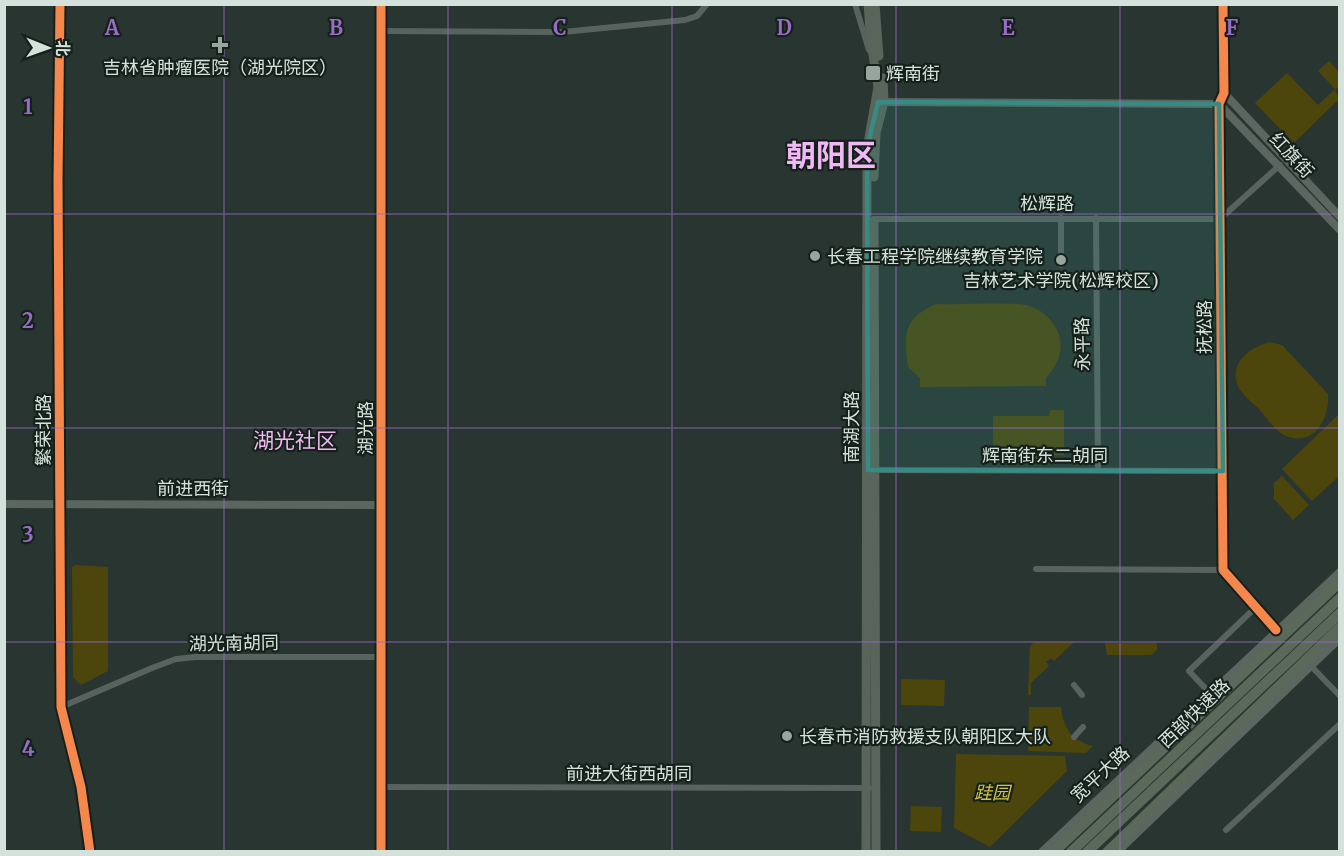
<svg xmlns="http://www.w3.org/2000/svg" width="1344" height="856" font-family="Merriweather,'Noto Sans SC',serif">
<style>
.green{fill:#4c460d}
.lines{fill:none;stroke-linecap:round;stroke-linejoin:round}
.street{stroke:#58625e;stroke-width:6}
.secondary{stroke:#5b6660;stroke-width:8}
.primary{stroke:#59655a;stroke-width:9}
.highway{stroke:#5b695a;stroke-width:10}
.cycleway-casing{stroke:#15201b;stroke-width:13}
.cycleway{stroke:#f5874c;stroke-width:9}
.marked{fill:#368c84;fill-opacity:0.2;stroke:#368c84;stroke-width:4.5;stroke-linejoin:round}
.grid{fill:none;stroke:#9a6cc9;stroke-width:1.5;stroke-opacity:0.55}
.poi-dot{fill:#98a59f;stroke:#15201b;stroke-width:2}
.labels{text-anchor:middle;dominant-baseline:central;stroke-width:4.5;stroke-linejoin:round;paint-order:stroke}
.poi-label{font-size:18px;fill:#d4e2db;stroke:#15201b;text-anchor:start}
.street-label{font-size:18px;fill:#d4e2db;stroke:#15201b}
.park-label{font-size:18px;font-style:italic;fill:#d2c347;stroke:#15201b}
.quarter-label{font-size:21px;fill:#f0b8f4;stroke:#15201b}
.town-label{font-size:30px;font-weight:bold;fill:#f0b8f4;stroke:#15201b}
.grid-label{font-size:20px;text-anchor:middle;font-weight:bold;fill:#9a6cc9;stroke:#15201b;stroke-width:4.5;stroke-linejoin:round;paint-order:stroke}
</style>
<rect width="100%" height="100%" fill="#293530"/>
<path class="green" d="M 1329,61 L 1339,72 L 1339,86 L 1335,90 L 1339,99 L 1294,143 L 1255,103 L 1287,73 L 1318,105 L 1335,89 L 1318,71 Z
M 936,304 C 957,305 1014,301 1030,306 C 1044,311 1055,322 1059,335 C 1064,352 1057,365 1046,378 L 1046,386 L 920,387 L 920,378 L 908,367 C 903,334 904,318 936,304 Z
M 1270,342 L 1282,345 L 1328,394 C 1330,419 1313,449 1284,435 C 1275,431 1266,417 1259,409 C 1252,402 1240,393 1237,384 C 1230,361 1251,347 1270,342 Z
M 1050,410 L 1064,410 L 1064,455 L 1045,455 L 1044,461 L 993,461 L 993,416 L 1049,416 Z
M 1339,414 L 1339,476 L 1312,501 L 1282,469 Z
M 1282,476 L 1309,505 L 1293,520 L 1274,499 L 1274,483 Z
M 75,565 L 108,567 L 108,671 L 81,685 L 73,677 L 72,567 Z
M 1034,642 L 1074,642 L 1054,661 L 1051,658 L 1046,662 L 1049,666 L 1031,683 L 1031,695 L 1028,695 L 1030,646 Z
M 1105,643 L 1157,643 L 1157,650 L 1151,655 L 1107,655 Z
M 901,679 L 945,680 L 944,706 L 901,705 Z
M 1029,707 L 1061,707 C 1063,728 1072,741 1093,746 L 1086,753 L 1028,751 Z
M 956,754 L 1065,756 L 1067,771 L 990,847 L 954,828 Z
M 911,806 L 942,807 L 941,832 L 910,831 Z"/>
<g class="lines">
<path class="street" d="M 855,4 L 869,50
M 381,31 L 563,32 L 685,20 L 697,16 L 707,4
M 1219,104 L 1223,570 L 1276,630
M 1096,218 L 1098,470
M 874,219 L 1220,219 L 1280,165
M 1061,265 L 1061,218
M 873,470 L 1223,471
M 1036,569 L 1223,570
M 1312,667 L 1340,696
M 1074,685 L 1082,695
M 1206,689 L 1189,671 L 1255,608
M 61,707 L 152,668 L 176,659 L 196,657 L 381,657
M 1074,737 L 1083,727
M 382,787 L 869,788
M 1226,830 L 1340,724"/>
<path class="secondary" d="M 60,4 L 58,181 L 61,707 L 81,787 L 90,852
M 381,4 L 381,852
M 1224,93 L 1340,217
M 1222,98 L 1224,93 L 1223,4
M 878,102 L 1219,104
M 1219,104 L 1340,230
M 4,504 L 382,505
M 1042,852 L 1340,572
M 1117,852 L 1340,638"/>
<path class="primary" d="M 875,4 L 879,56
M 874,177 L 876,133 L 884,102 L 883,78
M 874,221 L 876,852
M 866,852 L 867,149 L 878,87 L 871,42 L 868,4"/>
<path class="highway" d="M 1054,852 L 1340,582
M 1071,852 L 1340,598
M 1087,852 L 1340,613
M 1107,852 L 1340,627"/>
<defs>
<path id="cycleway" d="M 60,4 L 58,181 L 61,707 L 81,787 L 90,852
M 381,4 L 381,852
M 1223,4 L 1224,93 L 1219,104 L 1223,570 L 1276,630"/>
</defs>
<use href="#cycleway" class="cycleway-casing"/>
<use href="#cycleway" class="cycleway"/>
</g>
<path class="marked" d="M 878,102 L 1219,104 L 1223,471 L 868,470 L 867,149 Z"/>
<path class="grid" d="M 224,4 L 224,852M 448,4 L 448,852M 672,4 L 672,852M 896,4 L 896,852M 1120,4 L 1120,852M 4,214 L 1340,214M 4,428 L 1340,428M 4,642 L 1340,642"/>
<g class="poi-dot">
<path d="M217 36h6v6h6v6h-6v6h-6v-6h-6v-6h6z"/>
<rect x="865" y="65" width="16" height="16" rx="3"/>
<circle cx="815" cy="256" r="6"/>
<circle cx="1061" cy="260" r="6"/>
<circle cx="787" cy="736" r="6"/>
</g>
<g class="labels">
<g class="poi-label">
<text x="220" y="67" text-anchor="middle">吉林省肿瘤医院（湖光院区）</text>
<text x="886" y="73">辉南街</text>
<text x="827" y="256">长春工程学院继续教育学院</text>
<text x="1061" y="280" text-anchor="middle">吉林艺术学院(松辉校区)</text>
<text x="799" y="736">长春市消防救援支队朝阳区大队</text>
</g>
<g class="street-label">
<text transform="translate(1292 155) rotate(47)">红旗街</text>
<text x="1047" y="203">松辉路</text>
<text transform="translate(1204 327) rotate(-90)">抚松路</text>
<text transform="translate(1082 344) rotate(-91)">永平路</text>
<text transform="translate(851 427) rotate(-90)">南湖大路</text>
<text transform="translate(365 428) rotate(-90)">湖光路</text>
<text transform="translate(43 430) rotate(-90)">繁荣北路</text>
<text x="1045" y="455">辉南街东二胡同</text>
<text x="193" y="488">前进西街</text>
<text transform="translate(234 643) rotate(-1)">湖光南胡同</text>
<text transform="translate(1194 713) rotate(-44)">西部快速路</text>
<text x="629" y="773">前进大街西胡同</text>
<text transform="translate(1100 774) rotate(-43)">宽平大路</text>
</g>
<g class="park-label">
<text x="992" y="792">跬园</text>
</g>
<g class="quarter-label">
<text x="295" y="440">湖光社区</text>
</g>
<g class="town-label">
<text x="831" y="155">朝阳区</text>
</g>
</g>
<g class="grid-label">
<text x="112" y="35">A</text>
<text x="336" y="35">B</text>
<text x="560" y="35">C</text>
<text x="784" y="35">D</text>
<text x="1008" y="35">E</text>
<text x="1232" y="35">F</text>
<text x="28" y="114">1</text>
<text x="28" y="328">2</text>
<text x="28" y="542">3</text>
<text x="28" y="756">4</text>
</g>
<rect width="1344" height="856" fill="none" stroke="#d4e2db" stroke-width="12"/>
<g transform="translate(48 48) rotate(91)" stroke="#15201b" stroke-width="4.5" paint-order="stroke">
<path d="M0-4.5L10 22L0 15L-10 22Z" fill="#d4e2db"/>
<text y="-9" font-size="16" font-weight="bold" text-anchor="middle" fill="#d4e2db">北</text>
</g>
</svg>
